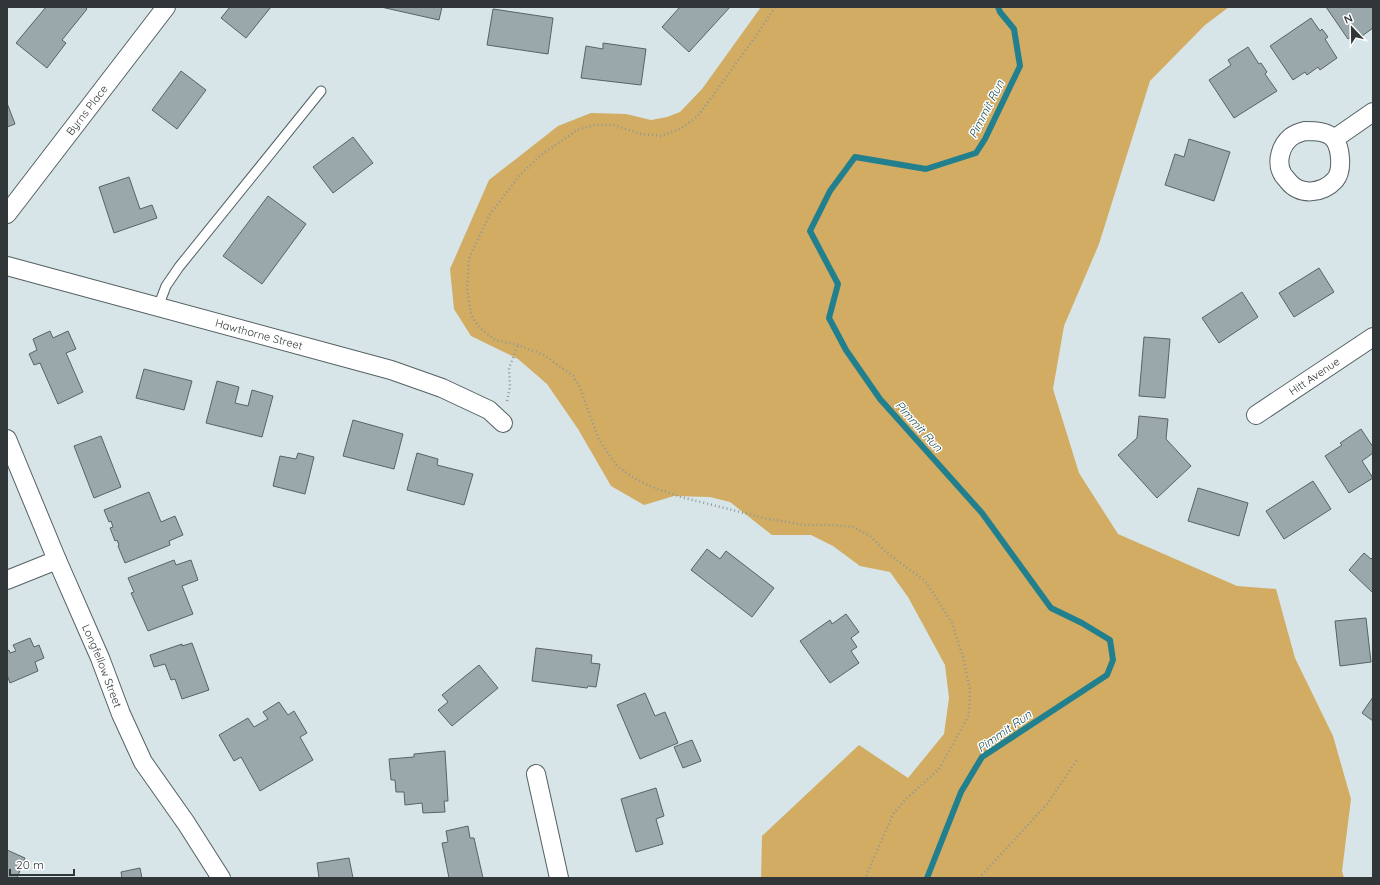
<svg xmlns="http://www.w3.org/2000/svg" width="1380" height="885" font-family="Quicksand,sans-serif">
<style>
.green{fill:#d1ac62}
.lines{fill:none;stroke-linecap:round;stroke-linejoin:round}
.stream{stroke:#22808e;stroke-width:6}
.building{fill:#9ba8ab;stroke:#576366}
.lane-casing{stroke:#546063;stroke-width:11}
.street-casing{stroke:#546063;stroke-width:20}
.path{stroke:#8d989a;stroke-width:2.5;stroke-dasharray:1 3;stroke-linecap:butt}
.lane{stroke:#fff;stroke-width:9}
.street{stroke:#fff;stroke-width:18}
.labels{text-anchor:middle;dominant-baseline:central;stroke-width:3;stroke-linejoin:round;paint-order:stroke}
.street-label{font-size:11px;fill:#313738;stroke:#fff}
.water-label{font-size:12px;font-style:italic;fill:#184c54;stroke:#fff}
</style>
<rect width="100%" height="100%" fill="#d7e5e8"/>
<path class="green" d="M 761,7 L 1229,7 L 1205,25 L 1150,81 L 1099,244 L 1064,326 L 1053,389 L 1079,473 L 1118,534 L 1237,586 L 1276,589 L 1295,658 L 1333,736 L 1351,799 L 1342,871 L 1344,878 L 761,878 L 762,836 L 859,745 L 908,778 L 944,734 L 949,698 L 945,665 L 908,597 L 890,572 L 860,566 L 833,546 L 811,535 L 772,535 L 730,502 L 710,497 L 674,496 L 644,505 L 611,486 L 578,429 L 547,384 L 518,359 L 471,336 L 454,309 L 450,269 L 489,180 L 558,126 L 591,113 L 626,114 L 651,120 L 667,117 L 680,112 L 702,89 Z"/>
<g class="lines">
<path class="stream" d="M 927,878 L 961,792 L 982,757 L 1107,675 L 1113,660 L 1110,640 L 1082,623 L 1051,608 L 982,513 L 880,399 L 846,350 L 829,318 L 838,284 L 810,231 L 830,191 L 855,157 L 926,169 L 976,153 L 985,139 L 1020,66 L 1014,29 L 1000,12 L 998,7"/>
</g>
<path class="building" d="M 46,7 L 85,7 L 87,9 L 62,40 L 66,43 L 47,68 L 16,43 Z
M 230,7 L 271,7 L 246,38 L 221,18 Z
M 381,7 L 442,7 L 439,20 Z
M 680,7 L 730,7 L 689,52 L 662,27 Z
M 1326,7 L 1373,7 L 1373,28 L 1362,36 L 1361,34 L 1354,39 L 1352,36 L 1348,39 Z
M 493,9 L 553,18 L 548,54 L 487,45 Z
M 1311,18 L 1320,31 L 1322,29 L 1328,37 L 1325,39 L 1337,58 L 1320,70 L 1318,67 L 1307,75 L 1305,72 L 1293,80 L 1270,46 Z
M 603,43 L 646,49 L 641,85 L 581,78 L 586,46 L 603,49 Z
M 1248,47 L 1259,64 L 1261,63 L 1267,72 L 1265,74 L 1277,91 L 1234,118 L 1209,80 L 1231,65 L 1228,60 Z
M 181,71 L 206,90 L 177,129 L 152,110 Z
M 7,103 L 15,124 L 7,127 Z
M 353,137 L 373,163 L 333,193 L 313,167 Z
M 1189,139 L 1230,152 L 1214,201 L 1165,185 L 1175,154 L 1184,157 Z
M 129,177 L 140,209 L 152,205 L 157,218 L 114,233 L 99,187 Z
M 268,196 L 306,224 L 262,284 L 223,256 Z
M 1319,268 L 1334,292 L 1294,317 L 1279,293 Z
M 1242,292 L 1258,317 L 1219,343 L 1202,318 Z
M 50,331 L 53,338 L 68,331 L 76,349 L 66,353 L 83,392 L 58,404 L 40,363 L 34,365 L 29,354 L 37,350 L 33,339 Z
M 1144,337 L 1170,339 L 1165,398 L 1139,396 Z
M 144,369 L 192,381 L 184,410 L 136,398 Z
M 217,381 L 239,387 L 235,403 L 248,406 L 252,390 L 273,396 L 262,437 L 206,423 Z
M 1139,416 L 1168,419 L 1166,439 L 1191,466 L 1157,498 L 1118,455 L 1137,438 Z
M 353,420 L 403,434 L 394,469 L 343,456 Z
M 1361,429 L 1373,447 L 1373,453 L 1362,461 L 1373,478 L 1349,493 L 1325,456 L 1342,445 L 1340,443 Z
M 101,436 L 121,487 L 94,498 L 74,446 Z
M 298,453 L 314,457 L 305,494 L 273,486 L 280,456 L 296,459 Z
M 417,453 L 438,459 L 437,465 L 473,474 L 464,505 L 407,490 Z
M 1313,481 L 1331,509 L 1284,539 L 1266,511 Z
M 1198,488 L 1248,503 L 1239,536 L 1188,521 Z
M 149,492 L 161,522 L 175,516 L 183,535 L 169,541 L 170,545 L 125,563 L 118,546 L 119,545 L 117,540 L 115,541 L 110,528 L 113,527 L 111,521 L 109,522 L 104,510 Z
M 707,549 L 720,559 L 726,551 L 774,588 L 752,617 L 691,570 Z
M 1364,553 L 1371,559 L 1373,557 L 1373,593 L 1349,570 Z
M 174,560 L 176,565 L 191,560 L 198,580 L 182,586 L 193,614 L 148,631 L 131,593 L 134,592 L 128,578 Z
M 846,614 L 859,632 L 851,638 L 857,647 L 851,651 L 859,663 L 830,683 L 800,641 L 830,620 L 832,624 Z
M 1366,618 L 1371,662 L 1340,666 L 1335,621 Z
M 30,638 L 34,647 L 39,645 L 44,658 L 35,662 L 38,671 L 10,683 L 7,675 L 7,651 L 9,650 L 10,653 L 16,651 L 13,645 Z
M 192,643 L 209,690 L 182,699 L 175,679 L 171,680 L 165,664 L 154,667 L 150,655 L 182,644 L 182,646 Z
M 536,648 L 592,655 L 591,663 L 600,664 L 596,687 L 588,686 L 587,688 L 532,681 Z
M 479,665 L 498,688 L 452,726 L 438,710 L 448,702 L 442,695 Z
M 645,693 L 655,716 L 665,712 L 678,743 L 640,759 L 617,705 Z
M 1373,697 L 1373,721 L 1362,713 Z
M 279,702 L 288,715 L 294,711 L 307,733 L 300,737 L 313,760 L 260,791 L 241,757 L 234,761 L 219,735 L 248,718 L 254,727 L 268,719 L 263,712 Z
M 692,740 L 701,761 L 683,768 L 674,747 Z
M 445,751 L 448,801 L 444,801 L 445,812 L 423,813 L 422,803 L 405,805 L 404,792 L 396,792 L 395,780 L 391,780 L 389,759 L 414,757 L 414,754 Z
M 656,788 L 664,816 L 656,819 L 663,844 L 636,852 L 621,799 Z
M 468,826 L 470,838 L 474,838 L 483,878 L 449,878 L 442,843 L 448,842 L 446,831 Z
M 7,850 L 25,858 L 17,878 L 7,878 Z
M 349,858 L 353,878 L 319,878 L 317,863 Z
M 140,868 L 142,878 L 122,878 L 121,872 Z"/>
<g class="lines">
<defs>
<path id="lane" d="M 158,307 L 166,286 L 179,267 L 321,91"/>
<g id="street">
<path d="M 1305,131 C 1315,131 1327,131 1334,139 C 1341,148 1343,171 1335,180 C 1322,194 1300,196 1288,181 C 1286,178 1283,176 1282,173 C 1276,161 1281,145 1291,137 C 1295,134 1301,132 1305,131 Z"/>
<path d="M 1334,139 L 1373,112"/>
<path id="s1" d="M 7,214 L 166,7"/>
<path id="s2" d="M 7,266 L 391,370 L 442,388 L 489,410 L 503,423"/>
<path id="s3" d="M 1256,415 L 1373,337"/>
<path id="s4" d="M 7,439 L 57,560 L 100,658 L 121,714 L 143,762 L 186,823 L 221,878"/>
<path d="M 7,580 L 57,560"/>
<path d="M 536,774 L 559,878"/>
</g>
</defs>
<use href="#lane" class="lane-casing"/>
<use href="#street" class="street-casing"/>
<path class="path" d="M 775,7 L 756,36 L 698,116 L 682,128 L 661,136 L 640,134 L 614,125 L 595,125 L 577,130 L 541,155 L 520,175 L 490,214 L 469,258 L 467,288 L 471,315 L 480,328 L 495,340 L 518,345 L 544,355 L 573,376 L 580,388 L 599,440 L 617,466 L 634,478 L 652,487 L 681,497 L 764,518 L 804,525 L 834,525 L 853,527 L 870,536 L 886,552 L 925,581 L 933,593 L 952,623 L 963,657 L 970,690 L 969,715 L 939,769 L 907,798 L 893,814 L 865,878
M 507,401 L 510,387 L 509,368 L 518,345
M 979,878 L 1047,804 L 1077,760"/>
<use href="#lane" class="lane"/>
<use href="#street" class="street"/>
</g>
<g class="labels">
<g class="street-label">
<text stroke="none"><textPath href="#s1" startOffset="131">Byrns Place</textPath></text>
<text stroke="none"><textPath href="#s2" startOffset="261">Hawthorne Street</textPath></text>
<text stroke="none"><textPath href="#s3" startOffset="70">Hitt Avenue</textPath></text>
<text stroke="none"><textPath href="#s4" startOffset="246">Longfellow Street</textPath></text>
</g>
<g class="water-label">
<text transform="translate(986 109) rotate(-63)">Pimmit Run</text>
<text transform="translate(919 426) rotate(48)">Pimmit Run</text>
<text transform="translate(1004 731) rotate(-35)">Pimmit Run</text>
</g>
</g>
<rect width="1380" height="885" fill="none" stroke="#313738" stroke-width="16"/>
<g transform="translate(1352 28) rotate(338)" stroke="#ffffff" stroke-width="3" paint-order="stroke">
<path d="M0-3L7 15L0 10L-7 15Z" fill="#313738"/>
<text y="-6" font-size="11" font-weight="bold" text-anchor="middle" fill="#313738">N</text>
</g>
<path d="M10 869v6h64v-6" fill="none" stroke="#313738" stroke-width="2"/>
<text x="16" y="869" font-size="12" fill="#313738" stroke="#ffffff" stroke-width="3" paint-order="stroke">20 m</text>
</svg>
